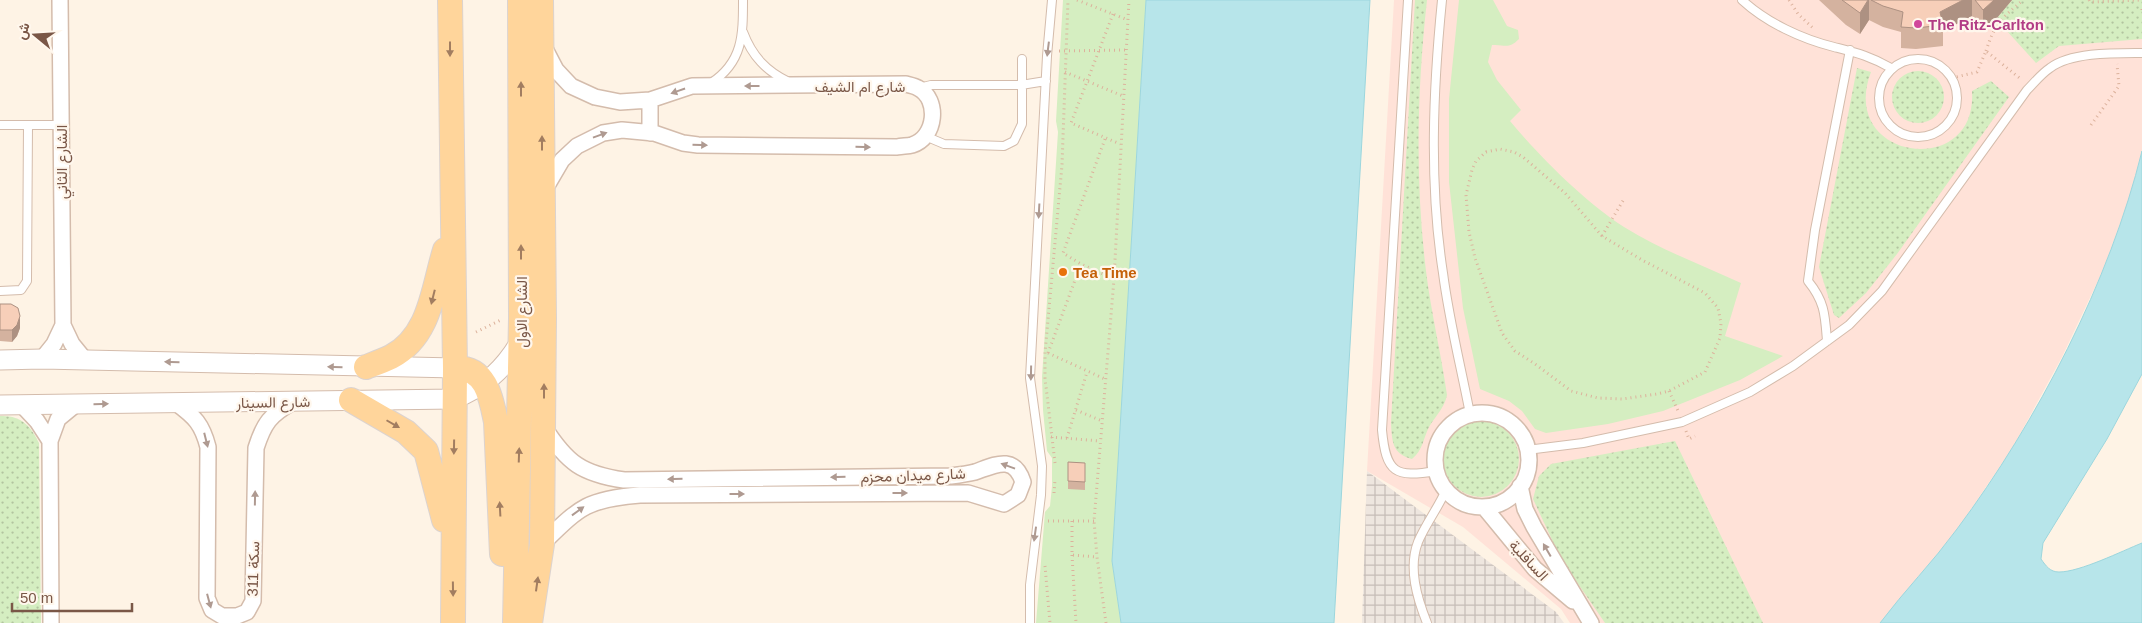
<svg xmlns="http://www.w3.org/2000/svg" width="2142" height="623" font-family="Helvetica,Vazirmatn,sans-serif">
<style>
.commercial{fill:#ffe2d8}
.industrial{fill:url(#industrial-grid)}
.green{fill:#d5eec1}
.garden{fill:url(#garden-dots)}
.water{fill:#b7e5ea;stroke:#9cd6dd}
.lines{fill:none;stroke-linecap:round;stroke-linejoin:round}
.service-casing{stroke:#d4bcac;stroke-width:10}
.minor-casing{stroke:#d4bcac;stroke-width:18}
.tertiary-casing{stroke:#d4bcac;stroke-width:21}
.primary-casing{stroke:#dcd3cf;stroke-width:26}
.path{stroke:#dcb29c;stroke-width:3;stroke-dasharray:1 4;stroke-linecap:butt}
.service{stroke:#fff;stroke-width:8}
.minor{stroke:#fff;stroke-width:15}
.tertiary{stroke:#fff;stroke-width:19}
.primary{stroke:#ffd59b;stroke-width:24}
.wall{fill:#d4b29f}
.shaded-wall{fill:#ad9182}
.building{fill:#f7cfb9;stroke:#ad9182}
.oneway{fill:#a27d60}
.oneway2{fill:#af9a91}
.hotel-dot{fill:#d1479c;stroke:#fff7ed;stroke-width:2}
.food-dot{fill:#e8710a;stroke:#fff7ed;stroke-width:2}
.labels{text-anchor:middle;dominant-baseline:central;stroke-width:4.5;stroke-linejoin:round;paint-order:stroke}
.hotel-label{font-size:15px;font-weight:bold;fill:#b23c85;stroke:#fff7ed;text-anchor:start}
.street-label{font-size:15px;fill:#7a5747;stroke:#fff7ed}
.food-label{font-size:15px;font-weight:bold;fill:#c56008;stroke:#fff7ed;text-anchor:start}
</style>
<defs>
<pattern id="industrial-grid" width="8" height="8" patternUnits="userSpaceOnUse" patternTransform="scale(1.25)"><rect width="8" height="8" fill="#eee6df"/><path d="M0 4h8M4 0v8" fill="none" stroke="#c6bdb7"/></pattern>
<pattern id="garden-dots" width="8" height="8" patternUnits="userSpaceOnUse" patternTransform="scale(1.25)"><rect width="8" height="8" fill="#d5eec1"/><path d="M2 2h.1M6 6h.1" fill="none" stroke="#b2c49f" stroke-width="1.8" stroke-linecap="round"/></pattern>
</defs>
<rect width="100%" height="100%" fill="#fef3e5"/>
<path class="commercial" d="M 1394,0 L 2142,0 L 2142,151 L 2134,185 L 2104,268 L 2062,357 L 2013,447 L 1957,530 L 1880,623 L 1570,623 L 1561,609 L 1463,527 L 1367,471 Z"/>
<path class="industrial" d="M 1367,471 L 1556,612 L 1564,623 L 1362,623 Z"/>
<path class="green" d="M 1063,0 L 1146,0 L 1112,561 L 1121,623 L 1036,623 L 1045,512 L 1050,506 L 1052,486 L 1052,458 L 1047,451 L 1043,410 L 1042,377 L 1058,132 L 1056,121 Z
M 1459,0 L 1493,0 L 1507,26 L 1518,30 L 1519,39 C 1508,50 1505,44 1492,45 L 1488,62 L 1497,80 L 1521,110 L 1510,121 C 1541,158 1584,201 1624,227 C 1661,250 1702,265 1741,283 L 1725,336 L 1783,356 L 1740,380 L 1663,411 L 1608,424 L 1546,433 L 1535,429 L 1522,411 L 1509,401 L 1480,389 L 1463,308 L 1449,182 L 1449,99 Z"/>
<path class="garden" d="M 1415,0 L 1427,0 C 1417,90 1415,181 1426,271 C 1431,312 1441,353 1447,395 C 1444,409 1436,415 1429,427 C 1423,439 1423,450 1412,459 C 1392,454 1392,441 1391,423 Z
M 2012,0 L 2142,0 L 2142,39 L 2059,46 L 2036,63 L 1996,19 Z
M 1857,68 L 1871,72 C 1837,161 1978,180 1972,91 L 1991,81 L 2009,97 L 1897,254 L 1866,293 L 1839,318 L 1834,315 L 1819,267 Z
M1892 97a26 26 0 1 1 52 0a26 26 0 1 1-52 0Z
M 0,416 C 21,415 31,426 39,443 L 41,623 L 0,623 Z
M1443 459a38 38 0 1 1 76 0a38 38 0 1 1-76 0Z
M 1675,441 L 1763,623 L 1605,623 L 1561,559 L 1533,499 L 1539,476 L 1551,464 Z"/>
<path class="water" d="M 1146,0 L 1370,0 L 1334,623 L 1121,623 L 1112,561 Z
M 2142,151 L 2142,374 L 2107,439 L 2043,543 L 2041,559 C 2046,566 2050,572 2059,572 C 2080,572 2122,551 2142,543 L 2142,623 L 1880,623 C 1904,591 1933,562 1957,529 C 2037,422 2110,281 2142,151 Z"/>
<g class="lines">
<defs>
<path id="service" d="M 1408,0 L 1382,430 C 1386,473 1395,478 1436,471
M 1442,0 C 1433,90 1429,183 1443,273 C 1449,320 1461,367 1470,414
M 1742,0 C 1767,23 1802,39 1834,47 C 1857,53 1870,56 1891,68
M 743,32 C 752,56 766,71 789,82
M1879 98a39 39 0 1 1 78 0a39 39 0 1 1-78 0Z
M 711,83 C 743,62 743,35 743,0
M 919,88 L 931,85 L 1021,85 L 1046,81
M 0,125 L 61,125
M 925,136 L 944,144 L 1004,146 L 1014,141 L 1022,124 L 1022,59
M 0,291 L 21,290 L 27,281 L 28,125
M 1827,341 C 1825,315 1825,302 1808,281 L 1815,230 L 1850,50
M 1527,450 L 1583,443 L 1682,422 L 1750,392 L 1793,366 L 1849,325 L 1882,291 L 2027,90 C 2034,83 2041,74 2050,68 C 2071,52 2115,53 2142,53
M 1030,623 L 1030,585 L 1041,495 L 1042,466 L 1030,378 L 1047,56 L 1052,0
M 1427,623 C 1417,598 1408,568 1418,542 C 1425,525 1438,508 1446,490"/>
<path id="minor" d="M 60,0 L 63,325 L 72,344 L 85,360
M 544,47 L 556,70 L 571,86 L 595,97 L 620,102 L 650,100 L 692,86 L 906,84 C 910,85 915,86 918,88 C 940,99 936,138 912,145 C 908,146 902,146 897,147 L 698,145 L 683,143 L 654,133 L 622,130 L 603,133 L 577,146 L 562,160 L 545,189
M 650,100 L 650,133
M 42,359 L 54,344 L 63,325
M 176,403 C 195,417 202,424 208,447 L 207,598 L 212,610 L 222,616 L 237,616 L 247,612 L 253,601 L 256,448 C 264,423 270,415 293,402
M 21,404 L 37,421 L 50,441
M1435 460a47 47 0 1 1 94 0a47 47 0 1 1-94 0Z
M 1520,486 L 1525,509 L 1534,527 L 1591,623
M 1484,507 L 1535,569 L 1573,601
M 542,544 C 579,508 586,499 640,495 L 968,493 L 1004,504 L 1018,495 L 1023,482 C 1014,454 995,465 975,472 C 967,474 959,475 951,476 L 624,480 C 582,474 567,463 544,427
M 51,623 L 50,441 L 58,419 L 75,405"/>
<path id="tertiary" d="M 0,360 L 42,359 L 455,368
M 0,405 L 454,399 C 485,387 505,368 521,340"/>
<path id="primary" d="M 450,0 L 455,368 L 453,623
M 366,367 C 374,364 383,361 391,357 C 431,336 433,288 445,250
M 455,368 C 486,367 491,397 496,422 L 502,554
M 351,400 L 406,432 L 426,451 L 444,520
M 515,623 L 521,318 L 520,0
M 530,623 L 542,544 L 544,318 L 541,0"/>
</defs>
<use href="#service" class="service-casing"/>
<use href="#minor" class="minor-casing"/>
<use href="#tertiary" class="tertiary-casing"/>
<use href="#primary" class="primary-casing"/>
<path class="path" d="M 1077,0 L 1128,20
M 1789,0 L 1798,14 L 1813,28
M 2089,0 L 2090,2 L 2142,0
M 2142,10 L 2142,9
M 1113,14 L 1071,123 L 1120,144
M 1059,51 L 1126,50
M 1986,51 C 1995,23 2001,19 2023,0
M 1065,72 L 1123,96
M 1952,78 L 1977,72 L 1986,51 L 2022,80
M 2091,125 L 2119,86 L 2117,64
M 1105,139 L 1063,253 L 1081,264 L 1114,279
M 1602,236 L 1565,193 L 1523,157 L 1514,152 L 1500,149 L 1486,152 L 1476,161 L 1472,170 L 1466,195 L 1469,232 L 1475,258 L 1502,333 L 1515,351 L 1535,364 L 1571,391 L 1598,398 L 1622,399 L 1657,394 L 1669,391 L 1705,372 L 1720,338 L 1721,323 L 1718,308 L 1705,293 L 1642,260 L 1602,236 L 1624,199
M 476,332 L 503,319
M 1048,353 L 1081,264
M 1048,353 L 1107,380
M 1669,391 L 1679,413
M 1076,410 L 1102,421
M 1686,431 L 1689,439 L 1695,436
M 1051,437 L 1100,441
M 1067,438 L 1087,372
M 1055,463 L 1045,378 L 1045,353 L 1062,165 L 1068,0
M 1054,493 L 1055,480
M 1048,521 L 1094,521
M 1072,521 L 1072,555 L 1097,557
M 1072,555 L 1076,623
M 1045,566 L 1050,623
M 1106,623 L 1097,557 L 1094,521 L 1114,279 L 1129,0"/>
<use href="#service" class="service"/>
<use href="#minor" class="minor"/>
<use href="#tertiary" class="tertiary"/>
<use href="#primary" class="primary"/>
</g>
<path class="wall" d="M 1819,0 L 2012,0 L 1996,19 L 1983,31 L 1972,16 L 1943,31 L 1943,46 L 1916,49 L 1901,48 L 1901,32 L 1883,27 L 1869,20 L 1860,34 L 1846,25 Z
M 0,304 L 20,328 L 17,336 L 12,342 L 0,341 Z
M 1068,462 L 1085,463 L 1085,490 L 1068,489 Z"/>
<path class="shaded-wall" d="M 1868,0 L 1869,0 L 1869,20 L 1860,34 L 1860,13 Z
M 1963,0 L 1972,0 L 1972,16 L 1943,31 L 1943,25 L 1940,12 Z
M 1994,0 L 2012,0 L 1996,19 L 1983,31 L 1983,10 Z
M 20,316 L 20,328 L 17,336 L 12,342 L 12,330 Z"/>
<path class="building" d="M 1842,0 L 1868,0 L 1860,13 Z
M 1871,0 L 1963,0 L 1940,12 L 1943,25 L 1916,28 L 1901,27 L 1903,12 L 1883,6 Z
M 1975,0 L 1994,0 L 1983,10 Z
M 0,304 L 11,304 L 18,308 L 20,316 L 17,325 L 12,330 L 0,330 Z
M 1068,462 L 1085,463 L 1085,482 L 1068,481 Z"/>
<defs><path id="oneway-solid" d="M-6-.8H1V-3.2L6.5 0L1 3.2V.8H-6Z" transform="scale(1.25)"/></defs>
<g class="oneway">
<use href="#oneway-solid" transform="translate(450 49) rotate(90)"/>
<use href="#oneway-solid" transform="translate(521 89) rotate(-90)"/>
<use href="#oneway-solid" transform="translate(542 143) rotate(-90)"/>
<use href="#oneway-solid" transform="translate(521 252) rotate(-90)"/>
<use href="#oneway-solid" transform="translate(433 297) rotate(104)"/>
<use href="#oneway-solid" transform="translate(544 391) rotate(-90)"/>
<use href="#oneway-solid" transform="translate(393 424) rotate(30)"/>
<use href="#oneway-solid" transform="translate(454 447) rotate(91)"/>
<use href="#oneway-solid" transform="translate(519 455) rotate(-88)"/>
<use href="#oneway-solid" transform="translate(500 509) rotate(-93)"/>
<use href="#oneway-solid" transform="translate(537 584) rotate(-82)"/>
<use href="#oneway-solid" transform="translate(453 589) rotate(89)"/>
</g>
<g class="oneway2">
<use href="#oneway-solid" transform="translate(1048 49) rotate(97)"/>
<use href="#oneway-solid" transform="translate(752 86) rotate(180)"/>
<use href="#oneway-solid" transform="translate(678 91) rotate(161)"/>
<use href="#oneway-solid" transform="translate(600 135) rotate(-20)"/>
<use href="#oneway-solid" transform="translate(700 145) rotate(2)"/>
<use href="#oneway-solid" transform="translate(863 147) rotate(1)"/>
<use href="#oneway-solid" transform="translate(1039 211) rotate(93)"/>
<use href="#oneway-solid" transform="translate(172 362) rotate(-179)"/>
<use href="#oneway-solid" transform="translate(335 367) rotate(-179)"/>
<use href="#oneway-solid" transform="translate(1031 373) rotate(91)"/>
<use href="#oneway-solid" transform="translate(101 404) rotate(-1)"/>
<use href="#oneway-solid" transform="translate(206 440) rotate(76)"/>
<use href="#oneway-solid" transform="translate(1008 466) rotate(-160)"/>
<use href="#oneway-solid" transform="translate(838 477) rotate(179)"/>
<use href="#oneway-solid" transform="translate(675 479) rotate(179)"/>
<use href="#oneway-solid" transform="translate(900 493)"/>
<use href="#oneway-solid" transform="translate(737 494)"/>
<use href="#oneway-solid" transform="translate(255 498) rotate(-89)"/>
<use href="#oneway-solid" transform="translate(578 511) rotate(-36)"/>
<use href="#oneway-solid" transform="translate(1035 534) rotate(98)"/>
<use href="#oneway-solid" transform="translate(1547 550) rotate(-120)"/>
<use href="#oneway-solid" transform="translate(209 601) rotate(75)"/>
</g>
<circle class="hotel-dot" cx="1918" cy="24" r="5"/>
<circle class="food-dot" cx="1063" cy="272" r="5"/>
<g class="labels">
<g class="hotel-label">
<text x="1928" y="24">The Ritz-Carlton</text>
</g>
<g class="street-label">
<text x="860" y="86">شارع ام الشيف</text>
<text transform="translate(61 162) rotate(-90)">الشارع الثاني</text>
<text transform="translate(521 312) rotate(-90)">الشارع الاول</text>
<text transform="translate(273 402) rotate(-1)">شارع السينار</text>
<text transform="translate(913 475) rotate(-2)">شارع ميدان محزم</text>
<text transform="translate(1529 560) rotate(47)">السافلية</text>
<text transform="translate(253 569) rotate(-88)">سكة 311</text>
</g>
<g class="food-label">
<text x="1073" y="272">Tea Time</text>
</g>
</g>
<g transform="translate(35 35) rotate(288)" stroke="#fff7ed" stroke-width="4" paint-order="stroke">
<path d="M0-4L9 19L0 12L-9 19Z" fill="#7a5747"/>
<text y="-8" font-size="14" font-weight="bold" text-anchor="middle" fill="#7a5747">ش</text>
</g>
<path d="M12 603v8h120v-8" fill="none" stroke="#7a5747" stroke-width="2.5"/>
<text x="20" y="603" font-size="15" fill="#7a5747" stroke="#fff7ed" stroke-width="4" paint-order="stroke">50 m</text>
</svg>
